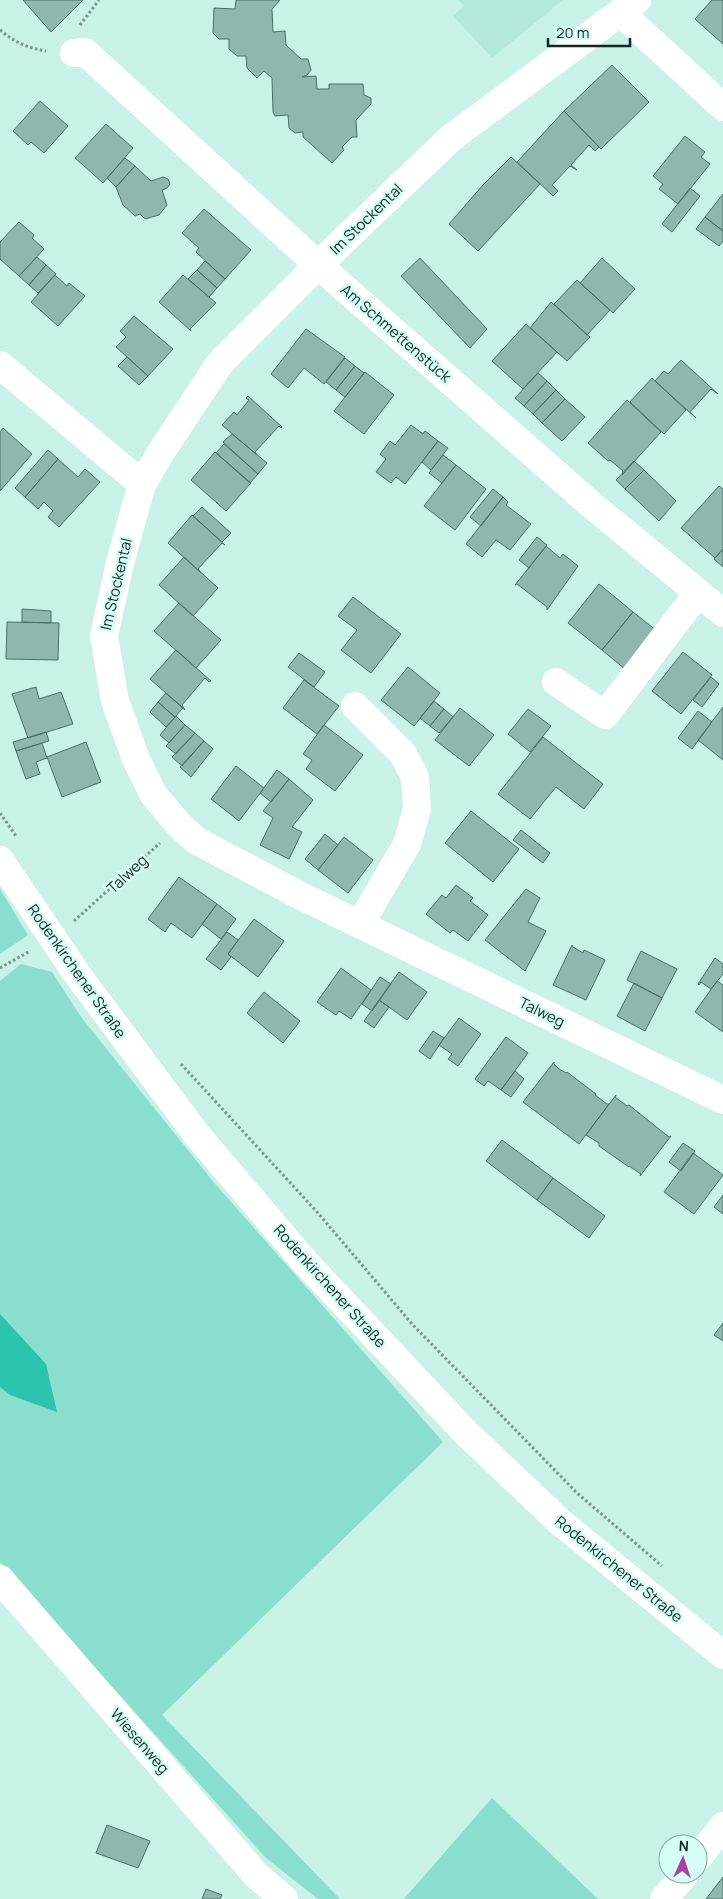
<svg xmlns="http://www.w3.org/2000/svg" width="723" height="1899" font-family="Manrope,sans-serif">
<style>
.built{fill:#b5e8dd}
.green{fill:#8adece}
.water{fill:#2cc4ae}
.building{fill:#8fb7af;stroke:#4a7068}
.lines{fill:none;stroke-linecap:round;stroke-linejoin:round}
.path{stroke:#77948e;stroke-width:3;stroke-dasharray:2.5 2.5;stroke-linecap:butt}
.minor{stroke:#fff;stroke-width:28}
.major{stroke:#fff;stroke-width:28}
.labels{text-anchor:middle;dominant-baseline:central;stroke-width:5;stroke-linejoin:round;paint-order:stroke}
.street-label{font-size:15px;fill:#152522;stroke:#d5fff6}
</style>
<rect width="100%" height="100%" fill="#c8f1e8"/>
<path class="built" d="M 458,0 L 563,0 L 492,58 L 453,16 L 464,6 Z"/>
<path class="green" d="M 0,889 L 28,935 L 0,954 Z
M 21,964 L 52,972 L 81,1017 L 216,1185 L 443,1442 L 162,1715 L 340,1899 L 318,1899 L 266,1858 L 0,1562 L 0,981 Z
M 492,1798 L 598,1899 L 404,1899 Z"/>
<path class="water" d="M 0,1314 L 46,1364 L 57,1412 L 10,1395 L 0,1387 Z"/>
<path class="building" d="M 23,0 L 83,0 L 51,32 Z
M 236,0 L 280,0 L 272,9 L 273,32 L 285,31 L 286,45 L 301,59 L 308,59 L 311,70 L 307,75 L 302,77 L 316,76 L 317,89 L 329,89 L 329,84 L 363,84 L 364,95 L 371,98 L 371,104 L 356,120 L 357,137 L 352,137 L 342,147 L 344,150 L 332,163 L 303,137 L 303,132 L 295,133 L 289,128 L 288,115 L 275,116 L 273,112 L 272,78 L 264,71 L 257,78 L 247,68 L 246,56 L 237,56 L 229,49 L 229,39 L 219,39 L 213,33 L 214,8 L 235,9 Z
M 712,0 L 723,0 L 723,44 L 695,19 Z
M 612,65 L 649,102 L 601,149 L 564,111 Z
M 40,101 L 68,126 L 44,153 L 31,142 L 28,145 L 13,131 Z
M 564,111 L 599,147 L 595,151 L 589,145 L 571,165 L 577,170 L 570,166 L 552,185 L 558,191 L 553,196 L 517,162 Z
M 106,124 L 133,148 L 103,183 L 75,158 Z
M 685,136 L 705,152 L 701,157 L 710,164 L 678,204 L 659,189 L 663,184 L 653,176 Z
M 511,157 L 540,184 L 478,251 L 449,224 L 483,185 Z
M 125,158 L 135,166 L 116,187 L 107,178 Z
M 135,166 L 151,181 L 163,177 L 168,179 L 170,184 L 167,188 L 162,190 L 167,205 L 159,215 L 145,219 L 140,214 L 135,216 L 123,205 L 116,187 Z
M 690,188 L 700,196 L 672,232 L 662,224 Z
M 723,194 L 723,231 L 705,217 Z
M 204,209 L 251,250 L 225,279 L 196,252 L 199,248 L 182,233 Z
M 705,217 L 723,231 L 723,241 L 719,246 L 696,229 Z
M 19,222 L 34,235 L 32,238 L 44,249 L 19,276 L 0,259 L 0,242 Z
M 37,257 L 46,265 L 29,285 L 19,276 Z
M 420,258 L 487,329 L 470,348 L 401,276 Z
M 602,258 L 635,289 L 613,313 L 580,283 Z
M 205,261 L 225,279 L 217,288 L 197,270 Z
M 46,265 L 56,274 L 38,293 L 29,285 Z
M 197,270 L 217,288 L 209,297 L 188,279 Z
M 55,275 L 67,286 L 69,283 L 85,296 L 58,326 L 31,302 Z
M 183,275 L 216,303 L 190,329 L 191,331 L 159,302 Z
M 577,280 L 610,310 L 587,335 L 554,304 Z
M 551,302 L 590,337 L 567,361 L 530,328 Z
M 134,316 L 173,349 L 148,376 L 116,347 L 126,337 L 120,331 Z
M 526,324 L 557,352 L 523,389 L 492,361 Z
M 306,329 L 345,357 L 324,384 L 304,368 L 288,388 L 271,374 Z
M 127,357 L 148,376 L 139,385 L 118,366 Z
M 345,358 L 355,366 L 336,390 L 326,382 Z
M 681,360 L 718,394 L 711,389 L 690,412 L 696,418 L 655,381 L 664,371 L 668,374 Z
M 355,366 L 364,373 L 345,397 L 336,390 Z
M 365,372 L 394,395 L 364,434 L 334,411 Z
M 538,373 L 547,381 L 524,406 L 515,398 Z
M 652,378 L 686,410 L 664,434 L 630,402 Z
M 547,381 L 556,390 L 533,414 L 524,406 Z
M 556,390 L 565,399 L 542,423 L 533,414 Z
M 248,396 L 282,427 L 281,428 L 279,426 L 255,452 L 257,455 L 222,425 L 234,412 L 237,415 L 249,400 L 246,398 Z
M 565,399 L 585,417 L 562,441 L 542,423 Z
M 627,400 L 661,432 L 622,475 L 623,471 L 610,460 L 608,461 L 588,443 Z
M 411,425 L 423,434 L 425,431 L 438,441 L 405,484 L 396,477 L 391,483 L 376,472 L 386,459 L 380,454 L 390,441 L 395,445 Z
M 3,428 L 32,454 L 0,491 L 0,432 Z
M 232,434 L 267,463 L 258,474 L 223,442 Z
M 438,441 L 448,448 L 431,470 L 422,462 Z
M 224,444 L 258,474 L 250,483 L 216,453 Z
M 48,450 L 58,459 L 25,497 L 15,488 Z
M 215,452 L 251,483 L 226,511 L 191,480 Z
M 443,455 L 456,465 L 442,483 L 429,473 Z
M 58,459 L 78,477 L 85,469 L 100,482 L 59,527 L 48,517 L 53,511 L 44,502 L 38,509 L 25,497 Z
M 634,461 L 644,470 L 625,489 L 616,480 Z
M 456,465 L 486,489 L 455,530 L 424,506 Z
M 644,470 L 676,501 L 659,521 L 625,489 Z
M 719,486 L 723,489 L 723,549 L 715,558 L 681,528 Z
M 493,489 L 503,497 L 481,526 L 470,517 Z
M 503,497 L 508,502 L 506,505 L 531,524 L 510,550 L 496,540 L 482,557 L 466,544 Z
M 202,507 L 231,533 L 222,542 L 193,516 Z
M 192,515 L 225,545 L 222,543 L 198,569 L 201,573 L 168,543 Z
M 537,537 L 547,545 L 529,568 L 519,560 Z
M 546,546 L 560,558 L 563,554 L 578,566 L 547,610 L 547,607 L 517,584 L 515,585 Z
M 723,549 L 723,567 L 714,559 Z
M 184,557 L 218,588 L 193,616 L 159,585 Z
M 599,584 L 633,612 L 602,650 L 568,623 Z
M 353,597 L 401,634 L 371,673 L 341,650 L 357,630 L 338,616 Z
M 179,603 L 221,640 L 196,668 L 154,631 Z
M 22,609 L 51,611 L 51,623 L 22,622 Z
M 633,612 L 662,635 L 631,674 L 602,650 Z
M 7,622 L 59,623 L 58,660 L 6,659 Z
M 176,650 L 211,681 L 209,682 L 205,678 L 182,705 L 185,710 L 150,679 Z
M 683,652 L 712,675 L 681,714 L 652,691 Z
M 299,653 L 325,672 L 314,687 L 288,667 Z
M 408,667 L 440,693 L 414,726 L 381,700 Z
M 711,677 L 719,684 L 702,707 L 693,700 Z
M 304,680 L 339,706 L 317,734 L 283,708 Z
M 36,687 L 39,699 L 61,692 L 73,724 L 28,738 L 12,694 Z
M 166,693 L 183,708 L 175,717 L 158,702 Z
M 434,701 L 444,709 L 430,726 L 420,718 Z
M 158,702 L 175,717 L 166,727 L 150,712 Z
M 723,707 L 723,760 L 698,740 Z
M 460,708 L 494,735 L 469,766 L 435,740 Z
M 444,709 L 453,717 L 439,733 L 430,726 Z
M 528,709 L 551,726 L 530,752 L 508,734 Z
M 698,711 L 712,722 L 692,749 L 678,738 Z
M 176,716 L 185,725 L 169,743 L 160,735 Z
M 185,725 L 195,733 L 176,754 L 166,746 Z
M 324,725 L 363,755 L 335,791 L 306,769 L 312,760 L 303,754 Z
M 46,732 L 49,741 L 16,751 L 13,742 Z
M 195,733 L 204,741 L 182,766 L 172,757 Z
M 543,737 L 603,784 L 584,809 L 556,787 L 530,819 L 498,794 Z
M 204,741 L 213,749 L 191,777 L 180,767 Z
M 86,742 L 101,782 L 62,797 L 47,757 Z
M 42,743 L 47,758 L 36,762 L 40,774 L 26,779 L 16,751 Z
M 236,766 L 264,788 L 239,821 L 211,799 Z
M 277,770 L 289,779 L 271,802 L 260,793 Z
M 289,779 L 313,800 L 292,827 L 302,832 L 289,859 L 260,845 L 273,818 L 263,811 Z
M 471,811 L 519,849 L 493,882 L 445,843 Z
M 521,830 L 550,853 L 543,863 L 513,840 Z
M 325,834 L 338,845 L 318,870 L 305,859 Z
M 344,837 L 373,860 L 348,893 L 318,870 Z
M 179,877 L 217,904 L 192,938 L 171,923 L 165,932 L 148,919 Z
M 456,885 L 473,898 L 470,901 L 488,915 L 468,941 L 453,930 L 450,933 L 426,914 L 442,895 L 446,898 Z
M 526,889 L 540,898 L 528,922 L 546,931 L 525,971 L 485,940 Z
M 217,904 L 236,919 L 221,939 L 202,924 Z
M 254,919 L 284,941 L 258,977 L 228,954 Z
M 227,932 L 238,940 L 228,954 L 231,957 L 221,970 L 206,959 Z
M 572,945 L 573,947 L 583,953 L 584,950 L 605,960 L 586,1000 L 553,985 Z
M 641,951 L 677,969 L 662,998 L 627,980 Z
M 715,958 L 723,964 L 723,974 L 711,989 L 701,982 L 699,985 L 698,984 Z
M 341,968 L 371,990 L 351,1019 L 339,1011 L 336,1015 L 317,1002 Z
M 399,972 L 427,992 L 407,1020 L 379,1000 Z
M 380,977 L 391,984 L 372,1011 L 362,1004 Z
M 717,981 L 723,985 L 723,1032 L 695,1012 Z
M 634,983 L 662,998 L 645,1031 L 617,1016 Z
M 264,992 L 300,1021 L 283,1043 L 247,1013 Z
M 379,1000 L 389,1007 L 374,1028 L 364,1021 Z
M 459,1018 L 481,1034 L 458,1066 L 448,1059 L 452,1054 L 439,1045 Z
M 433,1031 L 444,1038 L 430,1059 L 419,1051 Z
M 506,1037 L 528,1053 L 501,1090 L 488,1081 L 484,1086 L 475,1079 Z
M 554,1062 L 554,1064 L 559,1069 L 566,1073 L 567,1072 L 596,1094 L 595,1095 L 607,1104 L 609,1104 L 579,1144 L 523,1102 Z
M 515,1071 L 524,1079 L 511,1097 L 501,1090 Z
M 616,1095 L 615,1097 L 627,1106 L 629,1105 L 669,1137 L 671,1136 L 640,1176 L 641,1174 L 629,1166 L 629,1167 L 599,1146 L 599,1143 L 586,1135 Z
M 502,1140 L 553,1178 L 537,1200 L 486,1161 Z
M 683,1143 L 695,1151 L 681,1171 L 669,1162 Z
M 693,1153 L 723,1175 L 694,1214 L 664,1192 Z
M 553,1178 L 605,1216 L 589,1238 L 537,1200 Z
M 723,1195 L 723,1214 L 714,1207 Z
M 723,1323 L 723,1341 L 714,1335 Z
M 107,1825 L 150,1841 L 138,1868 L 96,1853 Z
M 723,1877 L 723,1899 L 706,1899 Z
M 206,1889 L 222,1895 L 220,1899 L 202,1899 Z"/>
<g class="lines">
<path class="path" d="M 80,25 L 99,0
M 0,30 C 14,42 28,48 46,51
M 0,813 L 16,836
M 74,921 L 160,843
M 0,968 L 30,951
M 181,1064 L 318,1213 L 412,1324 L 577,1493 L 662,1566"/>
<path class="minor" d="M 637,0 L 451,138 L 318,265 L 220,363 L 163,449 L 142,484 L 120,563 L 104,636 L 115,701 L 136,759 L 153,794 L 180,826 L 197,841 L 299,895 L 723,1100
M 621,13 L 723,107
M 74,53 L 85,52 L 318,265 L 594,507 L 723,613
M 0,365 L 142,484
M 556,682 L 605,715 L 698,593
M 355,706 L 403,754 L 415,777 L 417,809 L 407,844 L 360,924
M 0,1579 L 256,1875 L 284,1899
M 698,1858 L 723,1826
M 664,1899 L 685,1874"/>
<path class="major" d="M 0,860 L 77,974 L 197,1135 L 306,1263 L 465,1432 L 560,1522 L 723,1655"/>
</g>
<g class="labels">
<g class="street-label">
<text transform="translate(366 219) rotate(-44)">Im Stockental</text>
<text transform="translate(396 333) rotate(41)">Am Schmettenstück</text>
<text transform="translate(116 584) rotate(-77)">Im Stockental</text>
<text transform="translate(127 874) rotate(-43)">Talweg</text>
<text transform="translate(77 971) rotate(55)">Rodenkirchener Straße</text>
<text transform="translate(542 1012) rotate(26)">Talweg</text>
<text transform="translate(330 1286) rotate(48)">Rodenkirchener Straße</text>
<text transform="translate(619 1569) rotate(39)">Rodenkirchener Straße</text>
<text transform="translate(140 1741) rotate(49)">Wiesenweg</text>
</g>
</g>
<g transform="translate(683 1859) rotate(3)"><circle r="24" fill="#d5fff6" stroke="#88a8a1"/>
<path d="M0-4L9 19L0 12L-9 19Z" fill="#ab41a3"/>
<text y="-8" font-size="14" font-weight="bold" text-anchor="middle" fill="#152522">N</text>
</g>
<path d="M548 38v8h82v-8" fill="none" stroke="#152522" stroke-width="2.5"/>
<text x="556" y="38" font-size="15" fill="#152522" stroke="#d5fff6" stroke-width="4" paint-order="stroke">20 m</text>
</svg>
